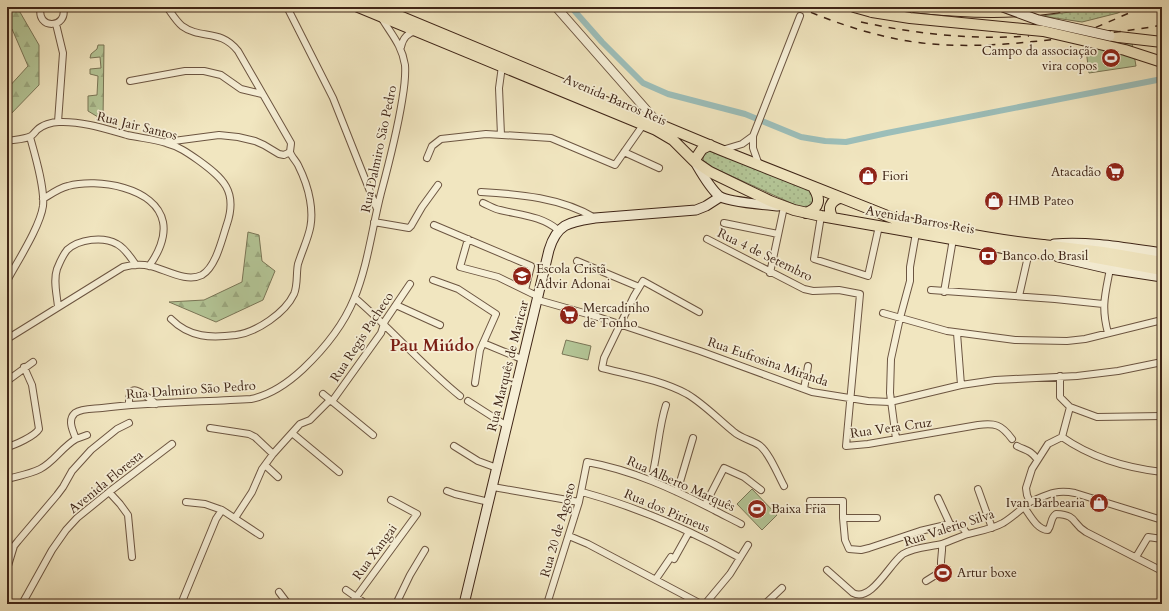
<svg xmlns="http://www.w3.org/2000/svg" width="1169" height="611" font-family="Cardo,serif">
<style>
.grass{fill:url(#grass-dots);stroke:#7a7657}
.forest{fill:url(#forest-firs);stroke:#7a7657}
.garden{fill:#b4c697;stroke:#7a7657}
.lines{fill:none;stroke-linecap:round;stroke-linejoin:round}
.canal{stroke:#9cbeb9;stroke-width:6}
.minor-casing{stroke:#6c5541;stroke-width:8}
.tertiary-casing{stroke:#6c5541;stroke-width:10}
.secondary-casing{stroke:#3f2517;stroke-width:11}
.primary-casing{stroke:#3f2517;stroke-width:12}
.trunk-casing{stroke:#3f2517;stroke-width:12}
.motorway-casing{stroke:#3f2517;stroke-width:13}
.minor{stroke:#f6efd6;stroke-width:6}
.tertiary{stroke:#f6efd6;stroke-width:8}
.secondary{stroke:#f6efd6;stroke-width:9}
.primary{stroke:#f1e6c0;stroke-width:10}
.trunk{stroke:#f1e6c0;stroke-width:10}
.motorway{stroke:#f1e6c0;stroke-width:11}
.rail{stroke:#3f2517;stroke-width:1.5;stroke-dasharray:7 7;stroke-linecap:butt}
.secondary-bridge-casing{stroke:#3f2517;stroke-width:11;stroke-linecap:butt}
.trunk-bridge-casing{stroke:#3f2517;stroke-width:12;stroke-linecap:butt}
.secondary-bridge{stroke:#f6efd6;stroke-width:9}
.trunk-bridge{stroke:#f1e6c0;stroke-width:10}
.labels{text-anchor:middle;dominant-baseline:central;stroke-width:3.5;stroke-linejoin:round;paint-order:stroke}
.poi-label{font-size:13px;fill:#3f2517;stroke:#f6efd6;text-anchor:start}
.street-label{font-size:13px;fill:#3f2517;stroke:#f6efd6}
.district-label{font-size:17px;font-weight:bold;fill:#7a1f14;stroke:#f6efd6}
</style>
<defs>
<pattern id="grass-dots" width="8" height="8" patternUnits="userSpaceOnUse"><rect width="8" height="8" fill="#b4c697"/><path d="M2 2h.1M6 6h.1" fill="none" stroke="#9caa81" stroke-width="1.8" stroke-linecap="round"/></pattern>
<pattern id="forest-firs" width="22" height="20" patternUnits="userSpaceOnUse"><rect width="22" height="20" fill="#b4c697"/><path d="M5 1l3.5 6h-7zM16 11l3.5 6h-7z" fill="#9caa81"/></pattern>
</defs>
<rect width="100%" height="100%" fill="#f1e6c0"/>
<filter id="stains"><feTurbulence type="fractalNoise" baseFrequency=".005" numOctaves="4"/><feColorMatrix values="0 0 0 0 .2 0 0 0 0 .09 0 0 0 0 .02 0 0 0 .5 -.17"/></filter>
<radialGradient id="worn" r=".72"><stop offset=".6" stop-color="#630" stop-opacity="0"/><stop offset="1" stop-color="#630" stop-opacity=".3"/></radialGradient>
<path class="grass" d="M 1104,7 L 1128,7 L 1118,13 L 1082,22 L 1042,16 Z
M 710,150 L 809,189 L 815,195 L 812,205 L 808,207 L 802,208 L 705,164 L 703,159 L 704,154 Z"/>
<path class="forest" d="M 7,7 L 17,7 L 39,45 L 39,85 L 7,118 L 7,89 L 28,66 L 12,29 L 7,26 Z
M 98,45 L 104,45 L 103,120 L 88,111 L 88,96 L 97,95 L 98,76 L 90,74 L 90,69 L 101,68 L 100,57 L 90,58 L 91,54 L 97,49 Z
M 248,232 L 259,235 L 262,261 L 275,271 L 263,300 L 216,322 L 169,302 L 204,300 L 242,282 Z"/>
<path class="garden" d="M 1132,43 L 1136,66 L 1089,73 L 1086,50 Z
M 566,340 L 591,346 L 588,360 L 562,354 Z
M 752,489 L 777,515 L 762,530 L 737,504 Z"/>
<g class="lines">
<path class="canal" d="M 571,7 L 602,42 L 643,83 L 668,94 L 745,114 L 801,137 L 825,141 L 846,142 L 887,133 L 1162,79"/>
<defs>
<path id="minor" d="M 41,7 C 35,30 69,29 63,7
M 167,7 C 172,14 176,21 182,26 C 201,40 220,28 238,51 L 291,143 C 291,146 290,150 290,152 C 291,156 296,161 298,165 C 303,175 308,188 310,200 C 315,228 306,239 298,264 C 296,273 298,285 294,294 C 285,313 257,332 236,335 C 211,338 190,338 171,319
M 287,7 L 333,98 L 377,209
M 56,24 L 63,53 L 58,122
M 401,47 C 403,38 407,33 416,31
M 130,81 L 185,71 L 204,71 L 221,75 L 241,89 L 262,94
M 501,135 L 499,88 L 502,66
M 7,141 C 12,140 27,139 31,136 C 33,135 35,132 37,130 C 42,125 52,122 59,122 C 82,121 106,129 127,135 C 140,138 154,139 166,143 C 178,146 188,153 198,160 C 223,178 238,191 227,224 C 222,239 216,267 202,275 C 186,283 165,269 150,266 C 141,264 131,265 123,267 L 7,339
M 166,142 L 219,135 L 238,137 L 255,141 L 264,145 L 279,154 L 284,155 L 290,152
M 722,150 L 742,144 L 753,136
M 624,152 L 659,168
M 427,158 L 432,146 L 441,139 L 486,134 L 551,138 L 615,165 L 643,125
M 759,165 L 753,148 L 753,136 L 800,16
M 481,192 C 519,194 562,198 595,218
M 43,199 C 51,194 59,188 68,186 C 97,178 156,187 163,222 C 166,237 158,254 149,266
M 483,203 C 488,205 494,209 500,210 C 520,215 542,216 558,230
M 821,216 L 814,259 L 868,276 L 879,226
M 374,222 L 409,228 L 411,226 L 422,207 L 438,185
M 724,223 L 778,234
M 434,225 L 531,266 L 525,290
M 468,239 L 460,267 L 498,277 L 539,297
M 707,239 L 804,289 L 813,291 L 839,290 L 860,294 L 846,446 L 868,444 L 978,425 C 995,423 1001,424 1012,439
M 577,261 L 639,287
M 770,273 L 784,207
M 433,280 L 458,289 L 496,314 L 480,350 L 475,383
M 7,281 C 17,262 40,227 43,206 C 45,188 35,155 30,137
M 931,290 L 1055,299 L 1103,304
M 944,292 L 953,239
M 1019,296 L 1029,252
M 355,298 C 391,329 423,366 460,396
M 538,300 L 598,317 L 700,351 L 812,392 L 868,401 L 890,402 L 961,385 L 995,380 L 1077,376 L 1118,371 L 1162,362
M 396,305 L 440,325
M 58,307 C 57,295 53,281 57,269 C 59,264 63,255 67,250 C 79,239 103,236 117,244 C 125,248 131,258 136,265
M 699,312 L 643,281 L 634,296 L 604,358 L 602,368 C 630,375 661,380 687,394 C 704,404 719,420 734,432 C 741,438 751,440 759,445 C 769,452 778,475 784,486
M 883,313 L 947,331 L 1015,340 L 1067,341 L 1085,339 L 1162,320
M 957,333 L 961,385
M 1108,333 C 1101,307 1105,295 1110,269
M 483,343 L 524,360
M 1060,376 L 1060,397 L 1070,407
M 7,381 L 33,362
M 804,389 L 808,366
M 323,394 L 373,435
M 468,401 L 507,426
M 129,405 C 128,378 145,395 156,404
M 210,428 L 249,434 L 255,437 L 273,454
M 292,433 L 339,472
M 1062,437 L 1070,407 L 1097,417 L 1162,416
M 1062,437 C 1092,458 1127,468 1162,472
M 76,439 L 87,435
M 896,439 L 890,393 L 891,359 L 900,318 L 910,281 L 910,267 L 916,233
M 454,446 L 478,461 L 497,468
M 1017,446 C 1027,451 1030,450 1037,459
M 7,447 C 15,445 35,436 39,429 L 32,385 L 24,367
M 265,465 L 278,477
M 7,479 C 18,476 30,474 40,469 C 54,462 62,447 76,439 C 73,431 67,420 75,413 C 82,408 94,409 102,408 C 151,402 201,402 251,399 C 271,395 288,383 303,369 C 324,349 343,326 354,299 C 368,265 372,228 381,193 C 389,163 397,132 402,101 C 404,89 406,78 405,65 C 402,45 391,34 381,17
M 651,480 C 658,456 658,429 666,405
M 493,487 L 579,502
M 978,489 L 992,528
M 447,491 L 455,494 L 489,502
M 109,492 L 120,504 L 128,515 L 132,557
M 582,492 C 637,507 690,530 740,558
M 677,492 L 693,438
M 938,498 L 950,524 L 963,528 L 967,534
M 810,501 L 843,501 L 843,518
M 186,502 L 205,504 L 222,510 L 260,535
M 1030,502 C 1047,495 1055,489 1075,493 L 1162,520
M 705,505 L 724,468 L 744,477 L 761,490
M 1024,507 C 1030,515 1037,530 1048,530 C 1052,525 1050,518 1056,514 C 1078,515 1071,523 1086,532 L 1162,571
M 235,518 L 252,492 L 262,469 L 273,454 L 300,424 L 310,420 L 328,402 L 333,400 L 381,333 L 385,321 L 410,284
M 877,518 L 843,518 L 845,540 L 849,549 L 861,550 L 869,548 L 920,531 L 950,524
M 569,536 L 588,544 L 701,604
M 1136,557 L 1148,537 L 1162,539
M 7,569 L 14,546 L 18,541 L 57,495 L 63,487 L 72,471 L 91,450 L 117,429 L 129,423
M 827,570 L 853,593 C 871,603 890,563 903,554 C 914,547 929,547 942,544 C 950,541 959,537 968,534 C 980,531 992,529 1003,523 C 1013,517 1021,509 1030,502 L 1027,495 L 1026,488 L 1032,469 L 1048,444 L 1062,437
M 656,579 L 671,557 L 674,559 L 689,532
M 926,581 L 942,571 C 939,563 943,553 942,544
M 346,590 L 366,604
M 279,592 L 288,604
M 22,604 L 52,550 L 66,530 L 77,518 L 109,492 L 172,444
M 181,604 L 216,519 L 222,510
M 351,604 L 417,514 L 391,500
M 396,604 L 410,575 L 425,550
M 547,604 L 579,502 L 587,462 C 632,470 673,489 714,510 C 723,515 732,519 741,524
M 705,604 L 730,574 L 748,545
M 765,604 L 782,588"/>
<path id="tertiary" d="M 556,7 L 657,122"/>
<path id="secondary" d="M 695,162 C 702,174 709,187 719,196 C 727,202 767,205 778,206
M 1054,244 C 1091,241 1126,248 1162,253
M 1058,257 L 1110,269 L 1162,277
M 464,604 L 549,250 C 557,223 570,222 595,218 L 696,210 L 706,206 L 720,197"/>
<path id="primary" d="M 358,7 L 656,130 L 673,140 L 694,161 L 710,172 L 770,201 L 794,210 L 821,216 L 1009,249 L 1045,254
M 378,7 L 721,150 L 895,219 C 913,225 932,228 952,231 C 982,237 1012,242 1043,245
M 1110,36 L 1162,42
M 694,161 L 702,149 L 710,145
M 806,213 C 820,208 821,199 813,187
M 833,218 C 827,209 830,201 840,198"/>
<path id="trunk" d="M 854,7 L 872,12
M 1043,245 L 1103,252 L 1162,262
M 1045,254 L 1085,256 L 1162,270"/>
<path id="motorway" d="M 916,7 C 963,12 1011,14 1057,7"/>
</defs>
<use href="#minor" class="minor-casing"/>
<use href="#tertiary" class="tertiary-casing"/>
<use href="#secondary" class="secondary-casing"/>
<use href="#primary" class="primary-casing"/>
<use href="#trunk" class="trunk-casing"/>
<use href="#motorway" class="motorway-casing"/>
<use href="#minor" class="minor"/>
<use href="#tertiary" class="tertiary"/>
<use href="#secondary" class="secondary"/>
<use href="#primary" class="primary"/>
<use href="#trunk" class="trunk"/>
<use href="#motorway" class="motorway"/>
<path class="rail" d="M 798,7 C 835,23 874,36 914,42 C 965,49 1015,44 1065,38 C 1098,34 1130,31 1162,25
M 861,22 C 917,34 971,40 1029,36
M 1083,33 L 1143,7"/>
<defs>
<path id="secondary-bridge" d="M 1003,7 L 1038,20 L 1110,36"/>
<path id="trunk-bridge" d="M 872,12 L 910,18 L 1043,31 L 1125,50 L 1162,62"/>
</defs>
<use href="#secondary-bridge" class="secondary-bridge-casing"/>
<use href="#trunk-bridge" class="trunk-bridge-casing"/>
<use href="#secondary-bridge" class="secondary-bridge"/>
<use href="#trunk-bridge" class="trunk-bridge"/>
</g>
<defs>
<symbol id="stadium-disc" viewBox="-11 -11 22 22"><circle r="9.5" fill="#8f2418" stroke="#f6efd6"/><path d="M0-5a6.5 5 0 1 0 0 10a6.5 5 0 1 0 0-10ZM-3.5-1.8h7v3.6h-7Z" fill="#fff"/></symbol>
<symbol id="supermarket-disc" viewBox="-11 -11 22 22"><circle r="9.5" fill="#8f2418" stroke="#f6efd6"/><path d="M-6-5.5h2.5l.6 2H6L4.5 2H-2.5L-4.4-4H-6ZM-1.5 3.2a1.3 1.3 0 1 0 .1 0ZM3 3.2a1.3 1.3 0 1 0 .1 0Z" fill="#fff"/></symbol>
<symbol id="shop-disc" viewBox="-11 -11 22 22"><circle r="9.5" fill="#8f2418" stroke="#f6efd6"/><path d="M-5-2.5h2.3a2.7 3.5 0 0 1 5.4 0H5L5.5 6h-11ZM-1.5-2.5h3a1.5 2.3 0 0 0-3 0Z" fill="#fff"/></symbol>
<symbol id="bank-disc" viewBox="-11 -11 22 22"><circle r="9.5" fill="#8f2418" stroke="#f6efd6"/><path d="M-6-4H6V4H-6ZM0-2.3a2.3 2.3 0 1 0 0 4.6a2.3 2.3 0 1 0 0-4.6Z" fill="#fff"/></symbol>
<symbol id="school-disc" viewBox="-11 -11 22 22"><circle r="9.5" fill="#8f2418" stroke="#f6efd6"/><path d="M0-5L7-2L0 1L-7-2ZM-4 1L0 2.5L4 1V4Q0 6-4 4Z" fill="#fff"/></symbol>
</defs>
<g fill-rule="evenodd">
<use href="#stadium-disc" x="1100" y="47" width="22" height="22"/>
<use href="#supermarket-disc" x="1104" y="161" width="22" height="22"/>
<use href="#shop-disc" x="857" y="165" width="22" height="22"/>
<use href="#shop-disc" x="983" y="190" width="22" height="22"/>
<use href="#bank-disc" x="977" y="245" width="22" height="22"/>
<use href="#school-disc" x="511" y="265" width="22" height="22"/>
<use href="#supermarket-disc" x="558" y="304" width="22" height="22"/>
<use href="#shop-disc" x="1088" y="492" width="22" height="22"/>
<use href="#stadium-disc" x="746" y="498" width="22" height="22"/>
<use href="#stadium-disc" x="932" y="562" width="22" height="22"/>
</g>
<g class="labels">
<g class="poi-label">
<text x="1097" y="51" text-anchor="end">Campo da associação<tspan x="1097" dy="15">vira copos</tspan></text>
<text x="1101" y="172" text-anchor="end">Atacadão</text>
<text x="882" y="176">Fiori</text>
<text x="1008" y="201">HMB Pateo</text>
<text x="1002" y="256">Banco do Brasil</text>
<text x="536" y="269">Escola Cristã<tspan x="536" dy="15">Advir Adonai</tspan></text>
<text x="583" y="308">Mercadinho<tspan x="583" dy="15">de Tonho</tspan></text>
<text x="1085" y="503" text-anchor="end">Ivan Barbearia</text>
<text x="771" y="509">Baixa Fria</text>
<text x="957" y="573">Artur boxe</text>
</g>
<g class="street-label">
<text transform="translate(615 100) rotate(23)">Avenida Barros Reis</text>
<text transform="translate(137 126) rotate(14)">Rua Jair Santos</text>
<text transform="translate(379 149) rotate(-78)">Rua Dalmiro São Pedro</text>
<text transform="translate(920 220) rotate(10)">Avenida Barros Reis</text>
<text transform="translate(765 255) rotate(26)">Rua 4 de Setembro</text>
<text transform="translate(362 337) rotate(-57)">Rua Regis Pacheco</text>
<text transform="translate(768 362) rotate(19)">Rua Eufrosina Miranda</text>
<text transform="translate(508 366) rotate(-76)">Rua Marquês de Maricar</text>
<text transform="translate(191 390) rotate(-4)">Rua Dalmiro São Pedro</text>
<text transform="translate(891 428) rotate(-8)">Rua Vera Cruz</text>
<text transform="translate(106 482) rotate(-39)">Avenida Floresta</text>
<text transform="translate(681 484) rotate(24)">Rua Alberto Marquês</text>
<text transform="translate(667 511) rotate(23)">Rua dos Pirineus</text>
<text transform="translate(949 528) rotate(-18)">Rua Valerio Silva</text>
<text transform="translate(558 530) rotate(-74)">Rua 20 de Agosto</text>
<text transform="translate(375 552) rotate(-54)">Rua Xangai</text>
</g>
<g class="district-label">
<text x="432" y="345">Pau Miúdo</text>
</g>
</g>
<rect width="1169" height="611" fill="none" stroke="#f1e6c0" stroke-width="24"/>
<rect x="8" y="8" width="1153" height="595" fill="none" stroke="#3f2517" stroke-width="2"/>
<rect x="12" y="12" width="1145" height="587" fill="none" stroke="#3f2517"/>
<rect width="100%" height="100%" filter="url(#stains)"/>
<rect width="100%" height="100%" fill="url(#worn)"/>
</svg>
